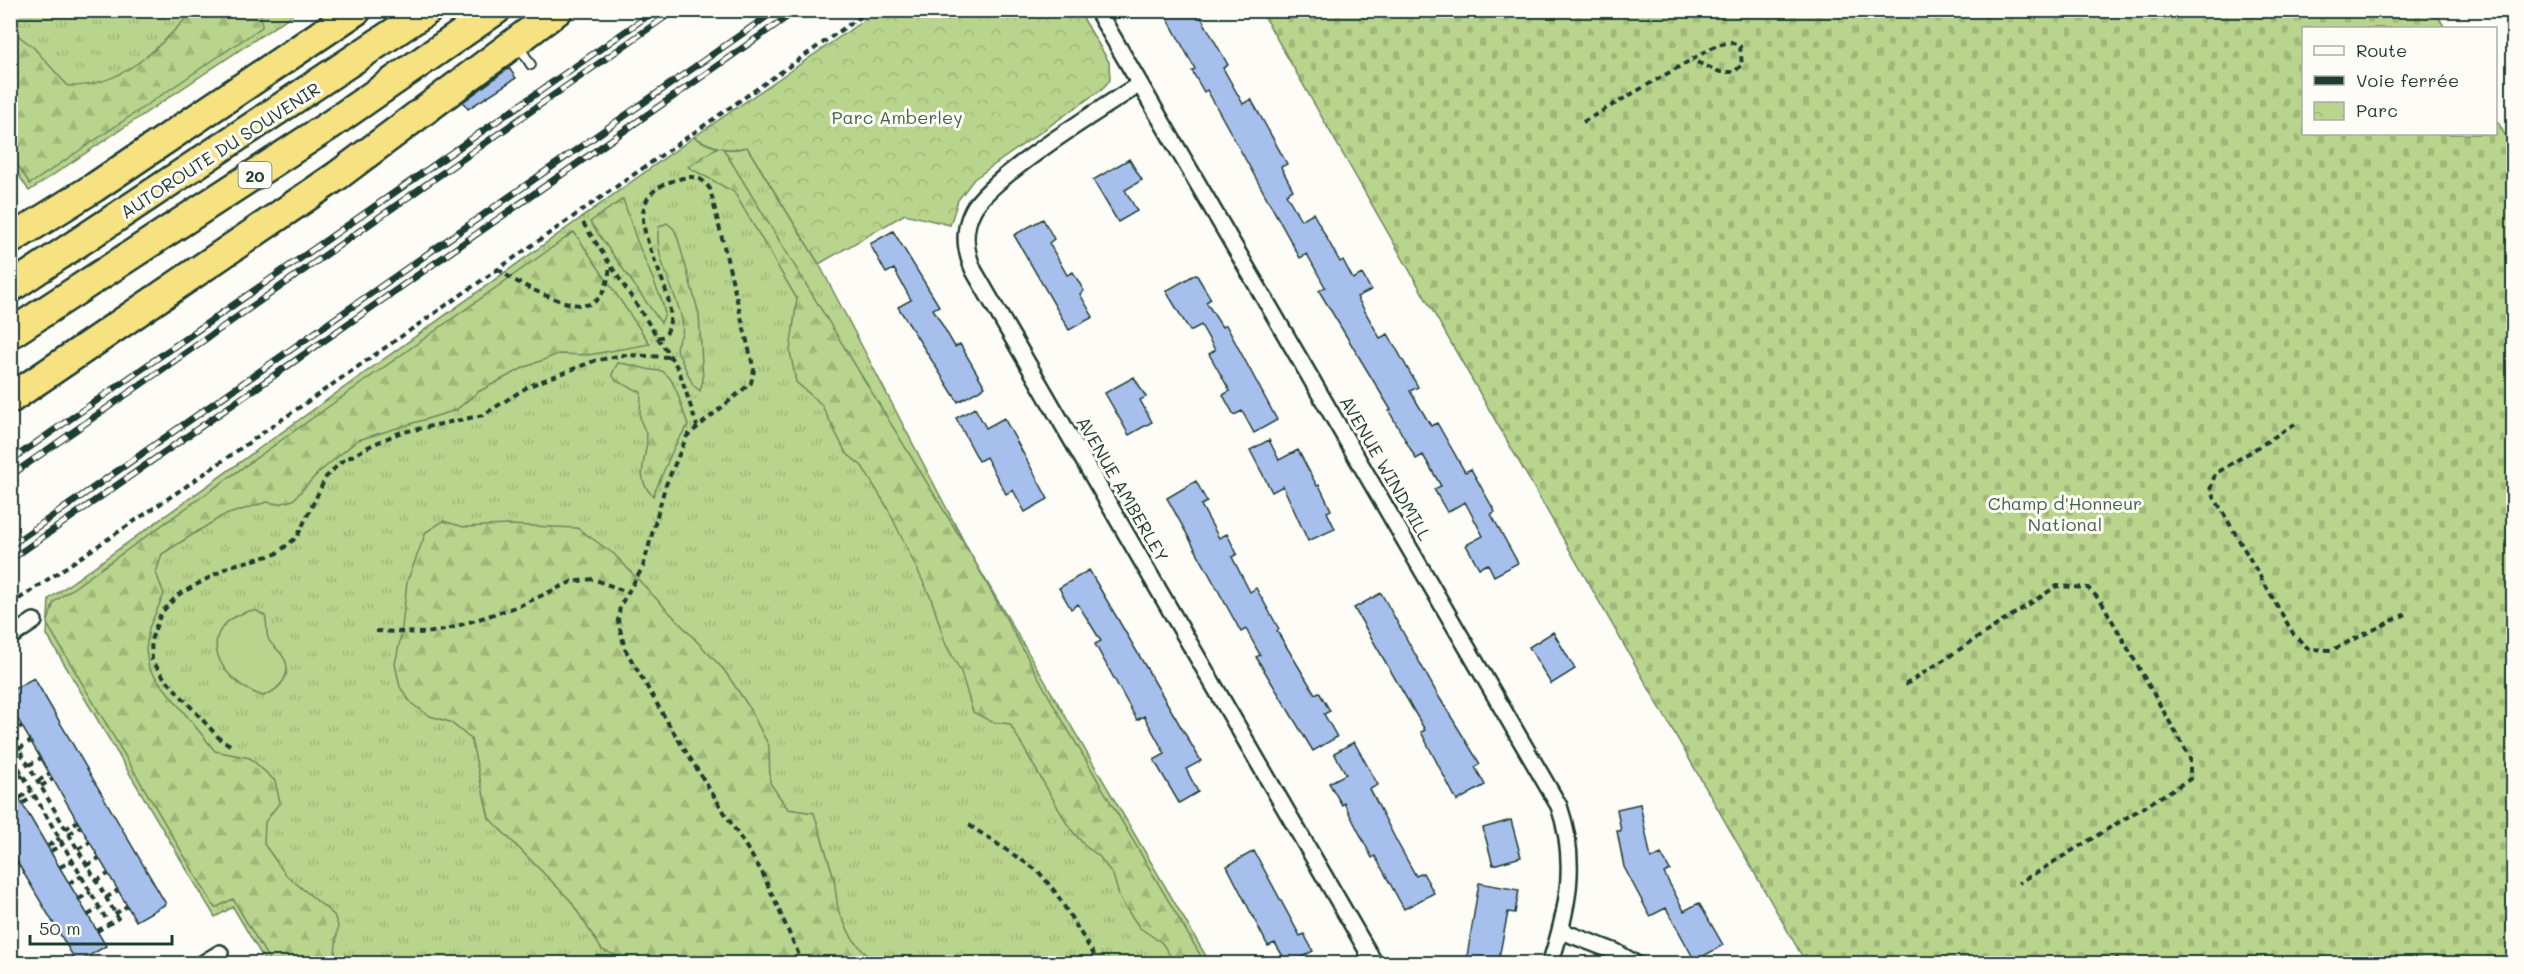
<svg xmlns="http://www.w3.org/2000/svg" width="2524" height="974" font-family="Mali,sans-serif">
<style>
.grass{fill:url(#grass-tufts);stroke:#6c8860;stroke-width:1.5}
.forest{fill:url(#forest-firs);stroke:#6c8860;stroke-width:1.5}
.cemetery{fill:url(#cemetery-stones);stroke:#6c8860;stroke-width:1.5}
.park{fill:url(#park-crowns);stroke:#6c8860;stroke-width:1.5}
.garden{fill:#b9d48c;stroke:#6c8860;stroke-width:1.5}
.building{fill:#a7bfec;stroke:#1f3d34;stroke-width:1.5}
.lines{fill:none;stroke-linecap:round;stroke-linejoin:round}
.lane-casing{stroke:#1f3d34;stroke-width:12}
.street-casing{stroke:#1f3d34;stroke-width:20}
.highway-casing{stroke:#1f3d34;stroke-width:33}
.path{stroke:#1f3d34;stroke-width:4;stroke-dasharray:6 4.5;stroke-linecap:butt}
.lane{stroke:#fdfcf7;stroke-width:8}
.street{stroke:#fdfcf7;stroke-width:15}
.highway{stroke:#f7e281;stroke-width:28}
.rail-casing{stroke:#1f3d34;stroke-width:7}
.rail{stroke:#fdfcf7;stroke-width:4.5;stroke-dasharray:14;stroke-linecap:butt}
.labels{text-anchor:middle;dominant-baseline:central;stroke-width:6;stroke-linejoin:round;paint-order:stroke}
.shield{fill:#fdfcf7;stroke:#62766e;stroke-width:1.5}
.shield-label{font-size:16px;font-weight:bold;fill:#1f3d34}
.park-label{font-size:18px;fill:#46634a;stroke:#fdfcf7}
.street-label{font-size:18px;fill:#1f3d34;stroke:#fdfcf7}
</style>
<defs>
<pattern id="grass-tufts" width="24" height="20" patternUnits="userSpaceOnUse" patternTransform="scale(1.5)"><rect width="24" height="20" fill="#b9d48c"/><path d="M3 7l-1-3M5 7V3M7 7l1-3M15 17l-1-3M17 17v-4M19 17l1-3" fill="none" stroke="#9fb779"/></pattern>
<pattern id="forest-firs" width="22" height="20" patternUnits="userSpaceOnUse" patternTransform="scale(1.5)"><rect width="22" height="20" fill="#b9d48c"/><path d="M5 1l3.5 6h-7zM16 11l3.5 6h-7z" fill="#9fb779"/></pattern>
<pattern id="cemetery-stones" width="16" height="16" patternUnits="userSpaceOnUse" patternTransform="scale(1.5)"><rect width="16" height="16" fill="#b9d48c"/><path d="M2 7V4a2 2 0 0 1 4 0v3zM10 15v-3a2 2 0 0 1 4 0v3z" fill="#9fb779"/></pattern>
<pattern id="park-crowns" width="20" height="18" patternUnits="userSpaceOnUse" patternTransform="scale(1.5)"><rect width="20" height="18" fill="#b9d48c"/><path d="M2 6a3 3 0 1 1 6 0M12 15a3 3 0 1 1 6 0" fill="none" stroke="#9fb779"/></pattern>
</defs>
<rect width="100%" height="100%" fill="#fdfcf7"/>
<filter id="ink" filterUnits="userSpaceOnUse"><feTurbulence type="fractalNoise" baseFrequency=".0167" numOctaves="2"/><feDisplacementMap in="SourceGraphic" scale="12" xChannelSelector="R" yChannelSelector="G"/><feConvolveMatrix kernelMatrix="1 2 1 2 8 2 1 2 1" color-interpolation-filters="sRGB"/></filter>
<g filter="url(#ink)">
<path class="grass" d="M 11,11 L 298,11 L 29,191 L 11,163 Z
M 694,137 C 711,147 727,153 747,147 L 819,264 L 971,555 L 1210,963 L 266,963 L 233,907 L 215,917 L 47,635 L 49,599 Z"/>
<path class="forest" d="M 193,11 L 260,11 L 262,27 L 30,184 L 11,155 L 11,30 L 33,47 L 68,86 C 122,88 159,47 193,11 Z
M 721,145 L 971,555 L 1057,711 L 1205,963 L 1175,963 L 1162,943 L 1140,928 L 1130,914 L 1120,899 L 1113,875 L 1099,856 L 1085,846 L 1069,827 L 1010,724 L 992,722 L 973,712 L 961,672 L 946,645 L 931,598 L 887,507 L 862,466 L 846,453 L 821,404 L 796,382 L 790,351 L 797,299 L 734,192 L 688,167 Z
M 623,199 L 637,241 L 662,301 L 665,314 L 661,323 L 590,222 Z
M 667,223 L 674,229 L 678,239 L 699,314 L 703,380 L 700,391 L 693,385 L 676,348 C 677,342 680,339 682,334 C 688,308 651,261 659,227 Z
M 574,232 L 650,344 L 588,355 L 558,354 L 523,368 L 478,392 L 456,410 L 358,440 L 318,473 L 293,500 L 279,504 L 267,502 L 222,516 L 162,554 L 156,573 L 164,594 L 149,628 L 146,650 L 149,669 L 215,751 L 250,758 L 275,781 L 280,802 L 265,822 L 264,844 L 286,875 L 334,915 L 338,926 L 334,963 L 271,963 L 233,899 L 215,908 L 47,624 L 54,602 Z
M 618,363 C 634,364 646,371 662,371 L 670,378 L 677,392 L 688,425 L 675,445 L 653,496 C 634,478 646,461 647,439 C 647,431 640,424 640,416 C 640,408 641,400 641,392 L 616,381 L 612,374 Z
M 443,521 L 464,527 L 508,525 L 577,528 L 614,554 L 724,670 L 747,704 L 769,746 L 770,783 L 788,809 L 814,813 L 834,878 L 838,910 L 852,938 L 874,963 L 635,963 L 602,950 L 570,900 L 489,818 L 471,739 L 450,722 L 430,716 L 412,704 L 400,687 L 395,664 L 401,636 L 407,582 L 426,532 Z"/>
<path class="cemetery" d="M 1261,11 L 2435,11 L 2445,28 L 2304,28 L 2304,134 L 2496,134 L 2496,118 L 2513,150 L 2513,963 L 1806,963 Z"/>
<path class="park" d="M 879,10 L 1079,11 L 1109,62 L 1110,80 L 1102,89 L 974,179 L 958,200 L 950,225 L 905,214 L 819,264 L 747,147 C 726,152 712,147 694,137 Z"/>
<path class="garden" d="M 249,611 L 257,611 L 265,616 C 268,624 265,633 269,640 C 272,646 279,650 282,655 C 295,673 280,690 263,696 C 219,682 191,629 249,611 Z"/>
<path class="building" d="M 1163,10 L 1197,10 L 1228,65 L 1223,68 L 1243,104 L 1251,99 L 1287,164 L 1281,167 L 1293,190 L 1286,194 L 1301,220 L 1313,213 L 1340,262 L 1343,260 L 1353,279 L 1362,274 L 1371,290 L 1357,297 L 1380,338 L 1388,334 L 1418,387 L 1410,391 L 1431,426 L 1437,423 L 1465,472 L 1471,469 L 1495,512 L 1491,514 L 1518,563 L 1494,576 L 1488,564 L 1479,568 L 1466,545 L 1483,536 L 1465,502 L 1447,512 L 1434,489 L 1441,486 L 1423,455 L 1416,459 L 1389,411 L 1391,410 L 1319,291 L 1325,287 L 1307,254 L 1300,258 L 1207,90 L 1204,92 L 1192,71 L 1195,69 Z
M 509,68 L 516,78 L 468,109 L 463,102 Z
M 1129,159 L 1142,180 L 1125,190 L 1137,211 L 1118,222 L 1093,180 Z
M 1043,219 L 1054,239 L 1049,243 L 1067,275 L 1073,272 L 1084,291 L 1080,294 L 1093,317 L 1069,330 L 1014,235 Z
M 893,231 L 939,306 L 933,309 L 955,347 L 960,344 L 985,387 L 958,402 L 898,307 L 911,300 L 894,269 L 886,273 L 870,244 Z
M 1196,274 L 1211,299 L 1206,302 L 1222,327 L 1226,325 L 1277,420 L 1254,433 L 1242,411 L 1234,415 L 1223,395 L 1230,391 L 1209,354 L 1215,350 L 1201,325 L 1190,331 L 1166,291 Z
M 1134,377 L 1146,397 L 1140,400 L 1152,422 L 1129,435 L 1105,393 Z
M 975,408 L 986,428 L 1004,418 L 1048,499 L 1025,512 L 1013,490 L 1006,494 L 986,457 L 979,461 L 956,418 Z
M 1269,440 L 1279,460 L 1298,450 L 1317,486 L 1319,485 L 1331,510 L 1327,512 L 1335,529 L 1308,541 L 1283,486 L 1272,492 L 1250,450 Z
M 1196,481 L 1207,502 L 1201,505 L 1219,538 L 1227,534 L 1237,554 L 1232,557 L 1250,592 L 1256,588 L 1279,629 L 1277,631 L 1315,694 L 1319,692 L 1330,711 L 1324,714 L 1337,737 L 1313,751 L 1256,657 L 1260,655 L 1246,629 L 1241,632 L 1167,498 Z
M 1089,570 L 1201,761 L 1186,769 L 1198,792 L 1179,803 L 1154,760 L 1165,754 L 1144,716 L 1137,720 L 1095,644 L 1101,641 L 1078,604 L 1071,609 L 1059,588 Z
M 1381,593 L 1439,697 L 1480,764 L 1475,767 L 1485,785 L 1457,801 L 1421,732 L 1425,730 L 1354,608 Z
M 1553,632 L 1575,669 L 1551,684 L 1529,647 Z
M 34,678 L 166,904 L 136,921 L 10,706 L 10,691 Z
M 1354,742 L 1378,785 L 1370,789 L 1397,842 L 1416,876 L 1423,873 L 1434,893 L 1404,909 L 1375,856 L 1372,858 L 1344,803 L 1342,805 L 1329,783 L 1346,774 L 1334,753 Z
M 10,783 L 106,946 L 77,963 L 10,850 Z
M 1640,804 L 1651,859 L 1661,854 L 1670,870 L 1664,873 L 1684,911 L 1699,903 L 1723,945 L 1695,961 L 1666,908 L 1650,916 L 1624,867 L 1617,831 L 1621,831 L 1617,809 Z
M 1511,820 L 1521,857 L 1493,865 L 1483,828 Z
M 1254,851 L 1300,936 L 1304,934 L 1313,951 L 1291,963 L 1287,963 L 1275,943 L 1268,946 L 1227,866 Z
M 1479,883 L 1519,890 L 1515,913 L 1508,912 L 1498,963 L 1466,963 Z"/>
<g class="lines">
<defs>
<path id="lane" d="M 519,46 L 531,65"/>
<path id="street" d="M 1097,10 L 1559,806 C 1578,861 1568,910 1550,964
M 1140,84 C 1104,107 990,177 973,210 C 962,231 965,251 974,271 L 1375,964
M 10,637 L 34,621
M 1561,931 L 1616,952 L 1636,964
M 202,964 L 220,953"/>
<path id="highway" d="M 10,240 L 95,187 L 357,10
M 10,288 L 428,10
M 10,334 L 330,125 L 496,10
M 10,399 L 337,176 L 558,10"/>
</defs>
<use href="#lane" class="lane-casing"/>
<use href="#street" class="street-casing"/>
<use href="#highway" class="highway-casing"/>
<path class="path" d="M 1583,122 L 1717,45 L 1731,42 L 1740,46 L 1742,65 L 1734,72 L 1720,72 L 1692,60
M 583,223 L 679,370 L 697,426
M 498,269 C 513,282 564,307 585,305 C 595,304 601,297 605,288 C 608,280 610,273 609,265
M 657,338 L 665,336 C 694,288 589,200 683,178 C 696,175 702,178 710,189 L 754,370 L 751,383 L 687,436 L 665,487 L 643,567 L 620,606 L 618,621 L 625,649 L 671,728 L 762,872 L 803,964
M 2295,424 L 2215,474 L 2210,490 L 2294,635 L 2309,649 L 2332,650 L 2406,614
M 10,605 L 188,485 L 870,10
M 376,631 L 426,633 L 445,630 L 519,606 L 571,582 L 593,579 L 627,592
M 1905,685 L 2057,586 L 2088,588 L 2101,601 L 2190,758 L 2190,779 L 2019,883
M 10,711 L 13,709
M 10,733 L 22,726
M 10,734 L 118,918 L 109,924 L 10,753
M 230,745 L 219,738 L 162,675 L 152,660 L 151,640 L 161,613 L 178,595 L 230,566 L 276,554 L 297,537 L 326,477 L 341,462 L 372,445 L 399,433 L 483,415 L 529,386 L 594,361 L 623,355 L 670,357
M 19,749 L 31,741
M 29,765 L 41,758
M 38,781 L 50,774
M 11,783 L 23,775
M 41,786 L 53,779
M 20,798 L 32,790
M 23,803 L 35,796
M 969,825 L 1038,871 L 1056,893 L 1096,958
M 65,829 L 78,821
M 69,834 L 81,826
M 48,846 L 60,838
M 78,849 L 90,842
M 51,851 L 63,844
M 87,865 L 99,858
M 60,867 L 73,860
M 96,881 L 108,874
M 69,883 L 82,876
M 106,898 L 118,890
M 79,899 L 91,892
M 115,914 L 127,906
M 88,915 L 100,908
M 97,931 L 109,924
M 2116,957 L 2120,964"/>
<use href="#lane" class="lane"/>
<use href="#street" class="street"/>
<use href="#highway" class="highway"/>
<defs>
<path id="rail" d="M 10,461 L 656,10
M 10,476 L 675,10
M 10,546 L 776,10
M 10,560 L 797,10"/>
</defs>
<use href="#rail" class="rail-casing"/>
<use href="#rail" class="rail"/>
</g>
</g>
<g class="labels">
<rect class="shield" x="238.5" y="162" width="33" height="26" rx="4.5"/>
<g class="shield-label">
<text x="255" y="175">20</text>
</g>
<g class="park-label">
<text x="897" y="117">Parc Amberley</text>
<text x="2065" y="503">Champ d'Honneur<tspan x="2065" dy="21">National</tspan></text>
</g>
<g class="street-label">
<text transform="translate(220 150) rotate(-33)">AUTOROUTE DU SOUVENIR</text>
<text transform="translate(1386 468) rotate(60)">AVENUE WINDMILL</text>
<text transform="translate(1123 489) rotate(60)">AVENUE AMBERLEY</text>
</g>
</g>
<rect width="2524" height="974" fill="none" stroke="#fdfcf7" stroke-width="36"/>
<rect x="18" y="18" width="2488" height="938" fill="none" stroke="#1f3d34" stroke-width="2" filter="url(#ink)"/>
<rect x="2302" y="27" width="195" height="108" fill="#fdfcf7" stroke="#a4b0a9" stroke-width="1.5"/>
<rect x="2314" y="46" width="30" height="9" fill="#fdfcf7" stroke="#a4b0a9" stroke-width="1.5"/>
<text x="2356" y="57" font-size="18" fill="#1f3d34">Route</text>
<rect x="2314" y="76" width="30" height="9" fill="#1f3d34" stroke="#a4b0a9" stroke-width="1.5"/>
<text x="2356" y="87" font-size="18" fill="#1f3d34">Voie ferrée</text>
<rect x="2314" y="102" width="30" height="18" fill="url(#park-crowns)" stroke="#a4b0a9" stroke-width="1.5"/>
<text x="2356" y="117" font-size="18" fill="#1f3d34">Parc</text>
<path d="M30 935v9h142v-9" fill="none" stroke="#1f3d34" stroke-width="3"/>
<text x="39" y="935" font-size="18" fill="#1f3d34" stroke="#fdfcf7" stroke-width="4.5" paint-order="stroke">50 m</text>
</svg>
